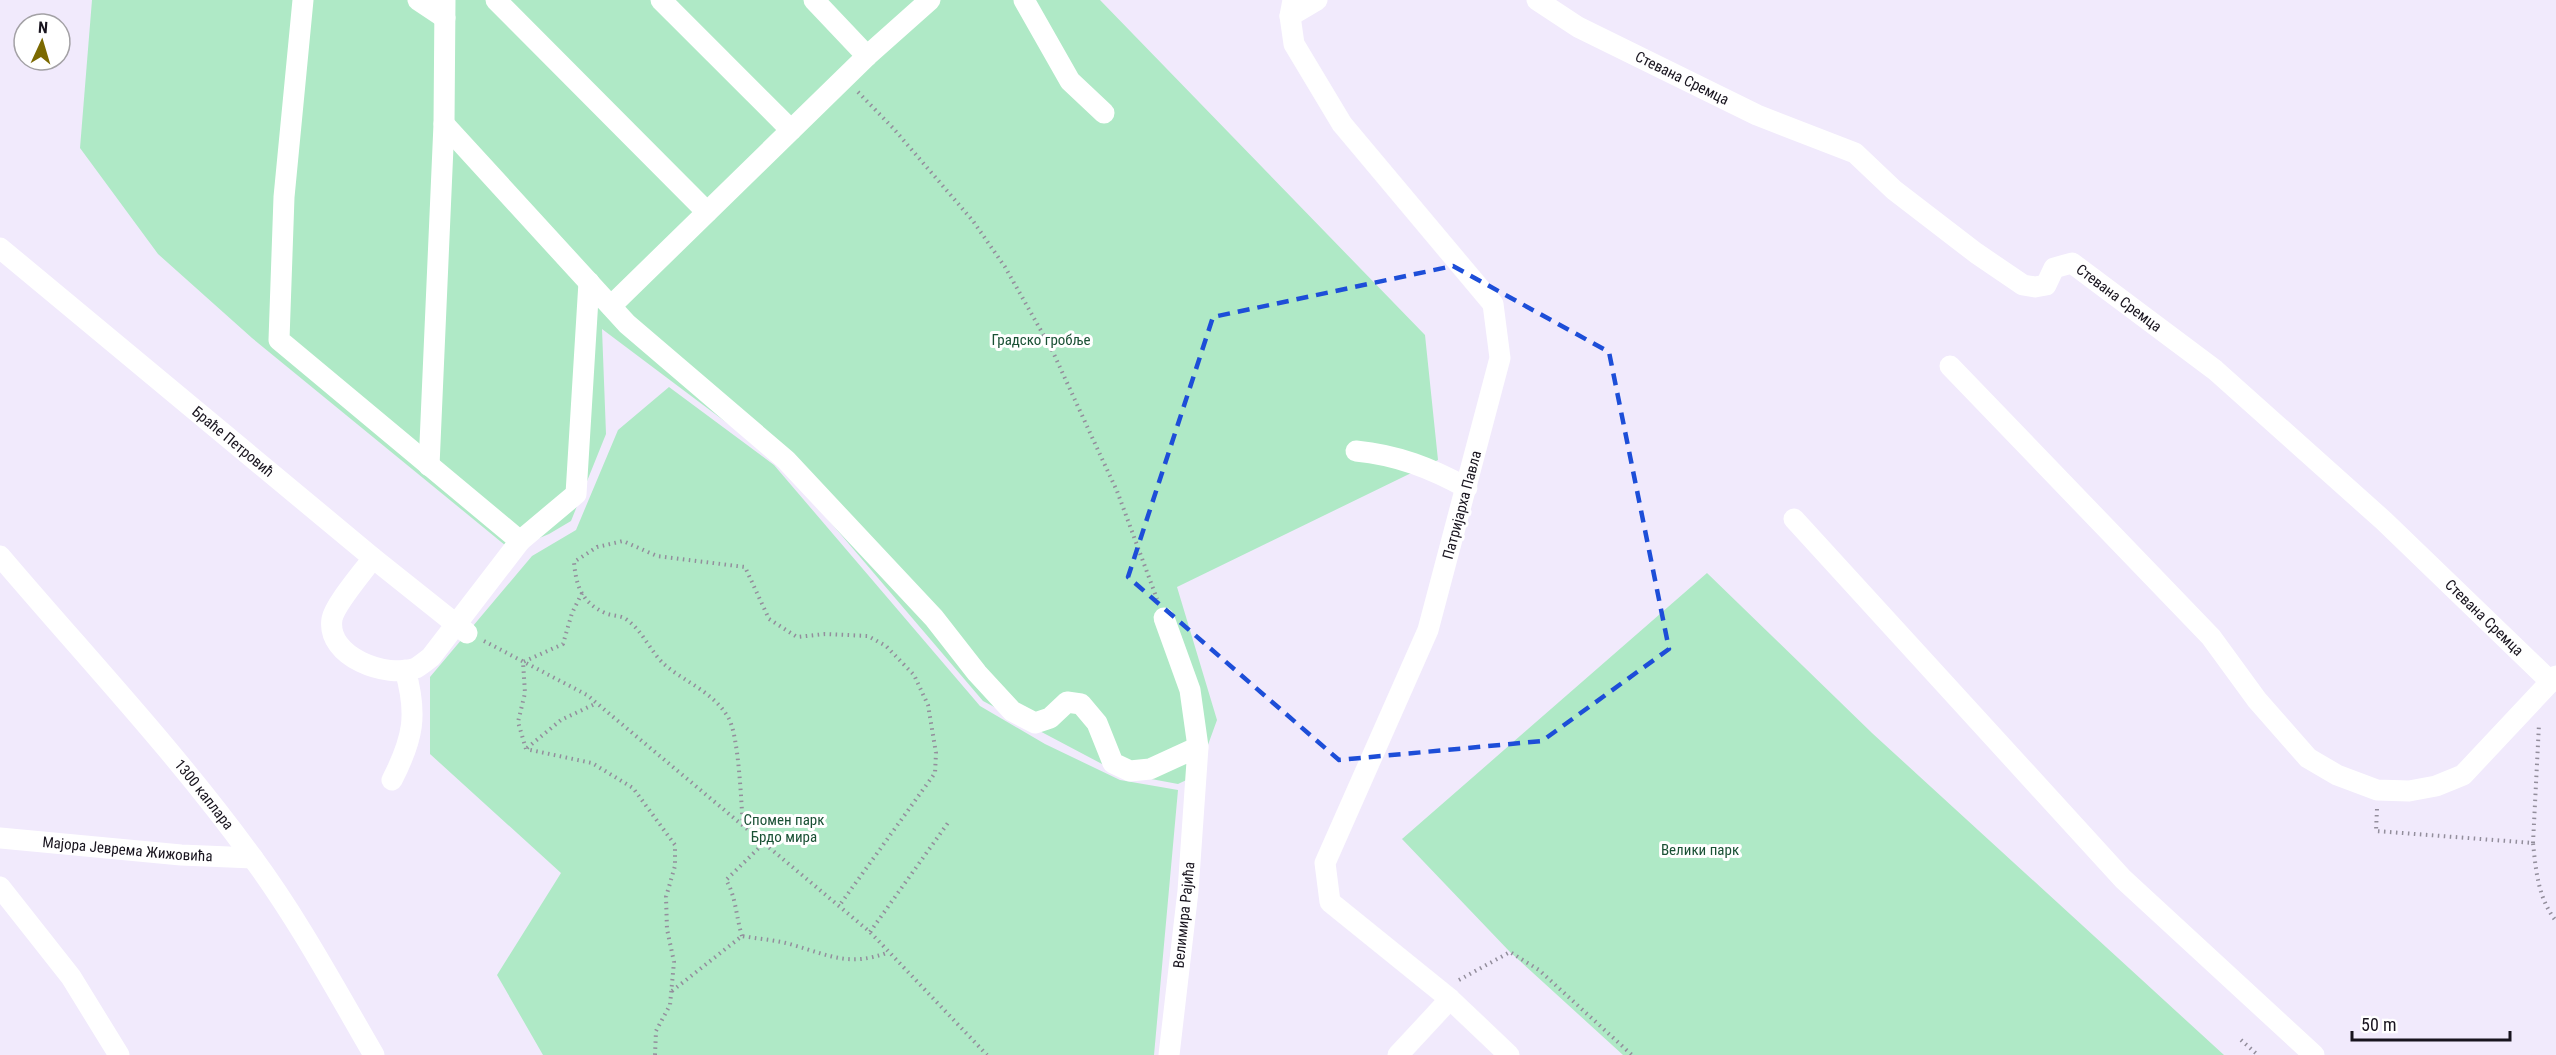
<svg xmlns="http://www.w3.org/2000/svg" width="2556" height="1055" font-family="'Roboto Condensed',sans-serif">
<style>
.green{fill:#afe9c6}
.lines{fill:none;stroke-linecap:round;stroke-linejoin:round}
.path{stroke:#938e9c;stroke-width:4;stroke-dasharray:1.5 4.5;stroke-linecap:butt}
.minor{stroke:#fff;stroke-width:21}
.marked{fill:none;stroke:#1d4ed8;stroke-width:4.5;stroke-dasharray:12 8;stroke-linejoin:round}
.labels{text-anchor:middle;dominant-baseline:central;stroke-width:6;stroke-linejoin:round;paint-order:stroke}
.street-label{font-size:15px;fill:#18141e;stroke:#fff}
.park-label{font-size:15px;fill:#1a5135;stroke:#fff}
</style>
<rect width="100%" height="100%" fill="#f1eafc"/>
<path class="green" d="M 92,0 L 1100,0 L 1425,335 L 1438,460 L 1177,587 L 1217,720 L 1197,775 L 1178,784 L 1119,773 L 983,701 L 779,462 L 602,329 L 606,434 L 571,521 L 549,534 L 511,550 L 252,338 L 158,254 L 80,148 Z
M 669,387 L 774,465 L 980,706 L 1045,744 L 1120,780 L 1178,790 L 1154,1055 L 543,1055 L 497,975 L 561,873 L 430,754 L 430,677 L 532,556 L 576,530 L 618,430 Z
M 1707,573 L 1872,733 L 2224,1055 L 1623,1055 L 1510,952 L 1402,839 Z"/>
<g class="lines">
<path class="path" d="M 858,92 L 893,128 L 973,221 L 1005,267 L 1052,350 L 1097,448 L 1117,491 L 1157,599
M 582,593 L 572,613 L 563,644 L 523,662 L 525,693 L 518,722 L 526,749 L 592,763 L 633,788 L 675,845 L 675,866 L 666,897 L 667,929 L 674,962 L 670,1005 L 656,1031 L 655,1055
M 484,641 L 587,695 L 870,932 L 987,1055
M 527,748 L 561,720 L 597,703
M 2377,809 L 2376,831 L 2533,843 C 2536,871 2538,898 2556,921
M 743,826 C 741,802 739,735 728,717 C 713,692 685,682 665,665 C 651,653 644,632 626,619 C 620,615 611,616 605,613 C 581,602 576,585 574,562 L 597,547 L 623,541 L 657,556 L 745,567 L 769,619 L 797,637 L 825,634 L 868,636 L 886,646 L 914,675 L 928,705 L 936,753 L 935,773 L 839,906
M 2533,843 L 2539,724
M 870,932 L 950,820
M 742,936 C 736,917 736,896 726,880 L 764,843
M 1459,980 L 1510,952 L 1539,970 L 1632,1055
M 672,991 L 742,936 C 759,939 777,940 793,945 C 831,956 850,967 889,952
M 2241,1040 L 2258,1055"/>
<g class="minor">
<path d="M 303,0 L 284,197 L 279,340 L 520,541 L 431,657 C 426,661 421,665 416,668 C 387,679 326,657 332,619 C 335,604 363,572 373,558"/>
<path d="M 418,0 L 445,18"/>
<path d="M 496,0 L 707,212"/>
<path d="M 661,0 L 791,130"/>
<path d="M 814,0 L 867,56"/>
<path d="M 1024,0 L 1070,81 L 1104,113"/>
<path d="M 1293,0 L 1290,16 L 1294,44 L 1342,124 L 1493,304 L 1500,358 L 1428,630 L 1325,863 L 1330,902 L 1450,999 L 1509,1055"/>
<path id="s1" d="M 1537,0 L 1578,27 L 1757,115 L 1855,153 L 1894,190 L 1976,253 L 2023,285 L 2035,287 L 2046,285 L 2054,268 L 2072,263 L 2215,370 L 2384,521 L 2551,682"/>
<path d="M 1290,16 L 1317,0"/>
<path d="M 444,124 L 627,324 L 786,460 L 934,618 L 977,673 L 1012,711 L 1035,723 L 1050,718 L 1067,702 L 1081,704 L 1097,723 L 1113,763 L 1130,771 L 1150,769 L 1198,747 L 1188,891 L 1169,1055"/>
<path id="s2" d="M 0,248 L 373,558 L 467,633"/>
<path d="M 611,306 L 867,56 L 930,0"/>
<path d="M 1950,366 L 2211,637 L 2257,700 L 2308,758 L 2337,775 L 2377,790 L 2409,791 L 2436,786 L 2463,775 L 2556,676"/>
<path d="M 1356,451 C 1397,455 1431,468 1467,488"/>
<path d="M 429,466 L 444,124 L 445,0"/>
<path d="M 1794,519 L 2123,879 L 2314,1055"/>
<path d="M 520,541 L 576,494 L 589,282"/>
<path id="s3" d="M 0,556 C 85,656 175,751 252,857 C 298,919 335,988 374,1055"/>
<path d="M 1164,618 L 1190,690 L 1198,747"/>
<path d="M 392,780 C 413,739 418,715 405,670"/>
<path id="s4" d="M 0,838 L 181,855 L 253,858"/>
<path d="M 0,887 L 71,977 L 119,1055"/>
<path d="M 1398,1055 L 1450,999"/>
</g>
</g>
<path class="marked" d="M 1453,266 L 1609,352 L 1669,649 L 1542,741 L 1339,760 L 1128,577 L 1213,317 Z"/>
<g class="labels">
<g class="street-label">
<text stroke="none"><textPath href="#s1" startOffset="165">Стевана Сремца</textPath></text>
<text stroke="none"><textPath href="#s1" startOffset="687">Стевана Сремца</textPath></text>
<text stroke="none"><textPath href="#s2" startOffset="303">Браће Петровић</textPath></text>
<text transform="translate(1462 505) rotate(-75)">Патријарха Павла</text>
<text stroke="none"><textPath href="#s1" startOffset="1173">Стевана Сремца</textPath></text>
<text stroke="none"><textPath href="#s3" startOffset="314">1300 каплара</textPath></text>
<text stroke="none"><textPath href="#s4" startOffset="128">Мајора Јеврема Жижовића</textPath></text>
<text transform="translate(1184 915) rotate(-84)">Велимира Рајића</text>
</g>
<g class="park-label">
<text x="1041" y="340">Градско гробље</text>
<text x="784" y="820">Спомен парк<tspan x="784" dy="17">Брдо мира</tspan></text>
<text x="1700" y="850">Велики парк</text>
</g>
</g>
<g transform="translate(42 42) rotate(4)"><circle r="28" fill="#ffffff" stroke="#a3a1a5" stroke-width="1.5"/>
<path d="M0-4.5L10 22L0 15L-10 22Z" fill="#7b6900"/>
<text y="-9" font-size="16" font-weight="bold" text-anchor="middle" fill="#18141e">N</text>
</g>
<path d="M2352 1031v9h158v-9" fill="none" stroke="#18141e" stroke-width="3"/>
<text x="2361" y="1031" font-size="18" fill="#18141e" stroke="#ffffff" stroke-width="4.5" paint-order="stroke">50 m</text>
</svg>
